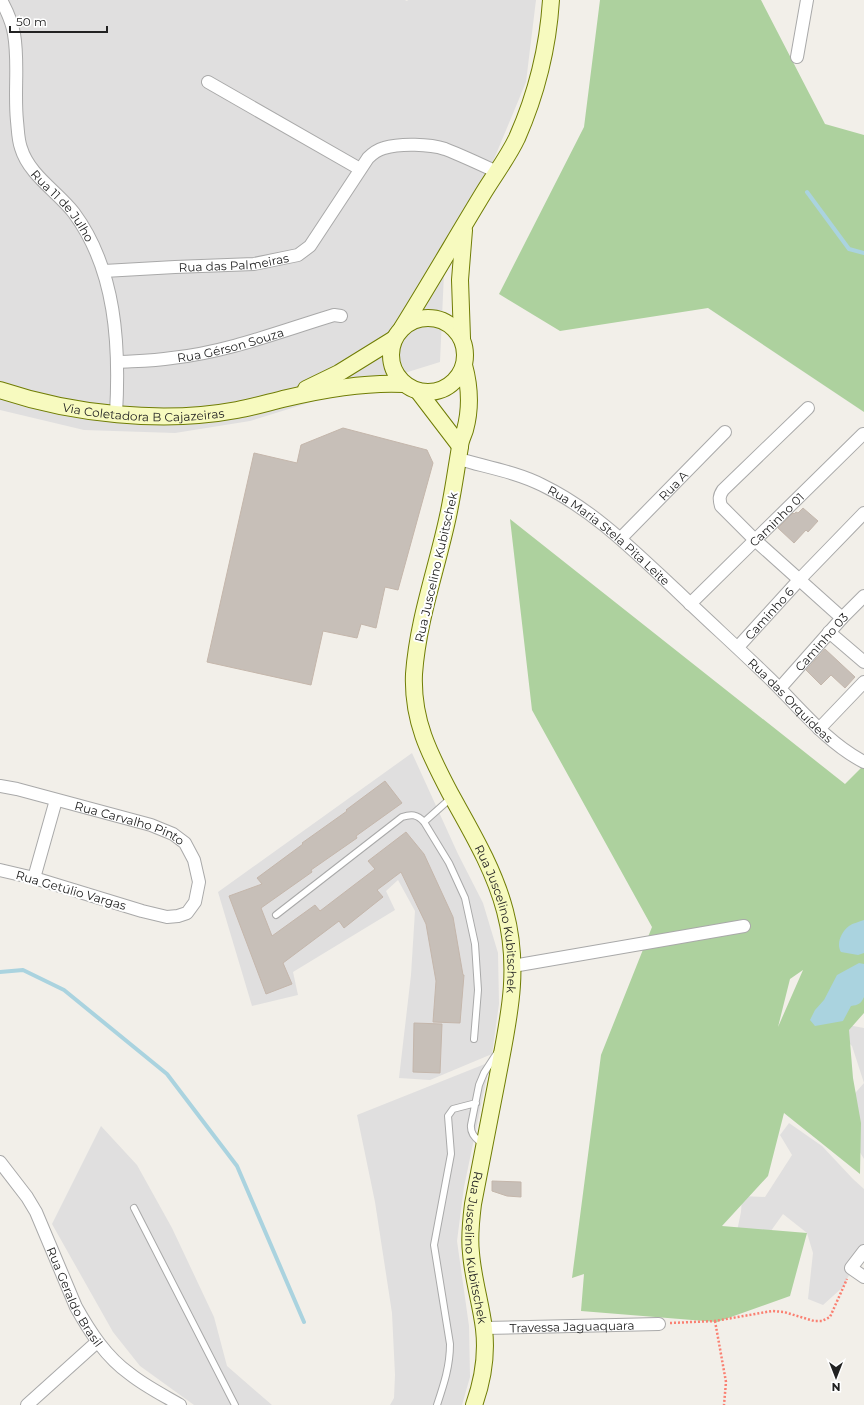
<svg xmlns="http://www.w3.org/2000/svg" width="864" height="1405" font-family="Montserrat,sans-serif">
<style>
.residential{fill:#e0dfdf}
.forest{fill:#add19e;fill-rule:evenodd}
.water{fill:#aad3df}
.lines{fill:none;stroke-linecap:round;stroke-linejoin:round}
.stream{stroke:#aad3df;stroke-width:4}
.building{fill:#c7bfb8;stroke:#c4b6ab}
.lane-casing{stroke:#a9a9a9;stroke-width:8}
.street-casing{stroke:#a9a9a9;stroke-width:14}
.secondary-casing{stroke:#707d05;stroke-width:18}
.path{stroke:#fa8072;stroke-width:2.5;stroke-dasharray:2 2;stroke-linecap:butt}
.lane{stroke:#fff;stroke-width:6}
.street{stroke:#fff;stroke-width:12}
.secondary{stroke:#f7fabf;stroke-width:16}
.labels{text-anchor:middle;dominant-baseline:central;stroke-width:4;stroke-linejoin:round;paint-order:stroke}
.street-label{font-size:12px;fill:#222;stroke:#fff}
</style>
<rect width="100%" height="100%" fill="#f2efe9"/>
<path class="residential" d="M 0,0 L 405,0 L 407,1 L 408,0 L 536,0 L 526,82 L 487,176 L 445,251 L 440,362 L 250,421 L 175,433 L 84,430 L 0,410 Z
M 412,753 L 458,854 L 483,903 L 498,953 L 499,1004 L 492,1054 L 430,1080 L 399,1078 L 411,975 L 415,911 L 398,880 L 386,891 L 395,910 L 293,972 L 298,995 L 252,1006 L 218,892 Z
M 848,1025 L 864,1028 L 864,1159 L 852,1139 L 842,1108 L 864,1083 L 852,1046 L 841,1035 Z
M 490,1062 L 464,1187 L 457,1241 L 469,1326 L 470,1377 L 462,1405 L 390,1405 L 394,1398 L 395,1375 L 392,1313 L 375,1202 L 357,1115 Z
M 789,1123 L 822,1146 L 853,1179 L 864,1189 L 864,1246 L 843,1287 L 823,1305 L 808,1299 L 813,1253 L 807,1233 L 783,1214 L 763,1242 L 737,1231 L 741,1212 L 742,1196 L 765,1197 L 792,1155 L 780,1135 Z
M 101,1126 L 137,1165 L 172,1228 L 214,1317 L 227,1366 L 272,1405 L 194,1405 L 140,1366 L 113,1332 L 52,1224 Z"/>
<path class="forest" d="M 600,0 L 761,0 L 825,124 L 864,135 L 864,412 L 708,308 L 560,331 L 499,294 L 584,127 Z
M 510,519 L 845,784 L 864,765 L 864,1013 L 849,1030 L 853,1078 L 861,1123 L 860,1174 L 784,1113 L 768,1176 L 722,1226 L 807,1233 L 790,1296 L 717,1322 L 581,1311 L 584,1274 L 572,1278 L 601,1055 L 652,927 L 532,710 ZM 803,970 L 778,1027 L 790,979 Z"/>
<path class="water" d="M 864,920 L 864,953 L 858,955 L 841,952 C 836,944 841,932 849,926 C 853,923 859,922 864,920 Z
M 859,963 L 864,964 L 864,997 C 861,1004 858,1005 851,1006 L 843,1021 L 815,1026 L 810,1020 L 815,1010 L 824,1000 L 837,975 Z"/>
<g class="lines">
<path class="stream" d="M 807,192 L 849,249 L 864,253
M 0,972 L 23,970 L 64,990 L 167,1074 L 237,1166 L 304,1322"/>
</g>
<path class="building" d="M 343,428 L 427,450 L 433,463 L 398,590 L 385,587 L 376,628 L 361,624 L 357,638 L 323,631 L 311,685 L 207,662 L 254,453 L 297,463 L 301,445 Z
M 803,508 L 818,521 L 808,532 L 806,530 L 794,543 L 778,528 L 793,513 L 794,514 L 796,512 L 798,513 Z
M 825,649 L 855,677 L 845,688 L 831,675 L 821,685 L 806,670 Z
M 385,781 L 402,803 L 356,836 L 357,838 L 311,870 L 312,872 L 261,908 L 272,936 L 315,905 L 320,911 L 375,869 L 368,861 L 406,832 L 424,854 L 453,917 L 463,975 L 464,975 L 460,1023 L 433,1022 L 436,981 L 426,924 L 401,872 L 377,890 L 383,897 L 344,928 L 339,921 L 283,963 L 292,984 L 266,994 L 229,896 L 262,884 L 257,878 L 303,844 L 302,843 L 347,811 L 346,810 Z
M 414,1023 L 442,1024 L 440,1073 L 413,1072 Z
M 492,1181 L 521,1182 L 521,1197 L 507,1196 L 492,1191 Z"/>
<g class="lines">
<defs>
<path id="lane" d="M 451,798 L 424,822 L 449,863 L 465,898 L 475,944 L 478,990 L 474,1039
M 276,915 L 402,817 C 411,814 417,814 424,822
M 482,1144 C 476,1138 470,1134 471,1125 L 479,1085 L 484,1073 L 497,1053
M 134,1208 L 235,1405
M 437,1405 C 444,1384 450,1366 450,1344 L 434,1245 L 451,1154 L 448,1116 L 453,1109 L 476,1103"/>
<g id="street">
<path id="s1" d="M 1,0 C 7,11 12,22 14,34 C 19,62 14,92 17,121 C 18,130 18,140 21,148 C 29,175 58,192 74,213 C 116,270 120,345 116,414"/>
<path d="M 797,57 L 807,0"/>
<path d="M 208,82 L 360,169"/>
<path id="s2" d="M 104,271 L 175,267 L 254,264 L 298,255 L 310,246 L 368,158 C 373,153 377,150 384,148 C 400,143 430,144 445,149 C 463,156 480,164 497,172"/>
<path id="s3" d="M 118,362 C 136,361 154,361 172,358 C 228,352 281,331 334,315 L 341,316"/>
<path d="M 808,408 L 723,490 C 719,496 719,499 721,506 L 755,540 L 842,618"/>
<path id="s4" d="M 459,459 C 486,467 516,472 542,485 C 594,510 635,552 677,591 C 706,619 736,646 765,674 C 797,704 824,741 864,762"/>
<path id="s5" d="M 621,538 L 725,432"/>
<path id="s6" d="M 690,604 L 863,434"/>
<path d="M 829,632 L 864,662"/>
<path id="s7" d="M 738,647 L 799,580 L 864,513"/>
<path id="s8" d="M 780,688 L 842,618 L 864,596"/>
<path d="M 819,729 L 864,682"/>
<path id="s9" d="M 0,786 L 17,789 L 151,825 L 173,834 L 185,843 L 194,860 L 199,882 L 195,902 L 187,913 L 178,916 L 167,917 L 142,911 L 34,878 L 0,870"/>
<path d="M 34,878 L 56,800"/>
<path d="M 513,966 L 744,926"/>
<path id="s10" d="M 0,1162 L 27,1197 L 36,1212 L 76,1307 C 90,1332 106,1357 130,1374 C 145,1386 163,1395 180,1405"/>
<path d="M 864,1251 L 851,1268 L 864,1277"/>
<path id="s11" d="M 484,1328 L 659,1324"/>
<path d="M 27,1405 L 97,1342"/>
</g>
<g id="secondary">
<circle cx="428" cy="355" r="37"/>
<path d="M 402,328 C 430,283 456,238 484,192 C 495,174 508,157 517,138 C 536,95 548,47 551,0"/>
<path d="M 462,338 L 460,280 L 464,230"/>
<path id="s12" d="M 464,365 C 470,387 471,408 465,430 C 463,436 460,441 460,447 C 456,470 453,493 448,516 C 437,568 418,619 414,674 C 412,720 429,753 450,793 C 471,831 494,869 505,911 C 521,971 508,1021 497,1080 C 489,1121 481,1163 473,1204 C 471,1220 469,1237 471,1253 C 473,1279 481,1304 484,1329 C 487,1355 483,1380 474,1405"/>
<path d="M 306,389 L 339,373 L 394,339"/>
<path id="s13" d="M 0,390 C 72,414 162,424 237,410 C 254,407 270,402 287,398 C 325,389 365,382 404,384"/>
<path d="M 418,391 L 460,446"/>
</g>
</defs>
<use href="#lane" class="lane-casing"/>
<use href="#street" class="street-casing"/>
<use href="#secondary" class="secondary-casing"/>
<path class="path" d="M 715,1321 L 726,1382 L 724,1405
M 670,1323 L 715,1321 L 772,1311 L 784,1312 L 814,1321 L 822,1321 L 830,1317 L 847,1279"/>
<use href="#lane" class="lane"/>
<use href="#street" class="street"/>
<use href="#secondary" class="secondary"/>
</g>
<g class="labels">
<g class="street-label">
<text stroke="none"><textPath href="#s1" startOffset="223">Rua 11 de Julho</textPath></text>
<text stroke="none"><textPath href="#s2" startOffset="130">Rua das Palmeiras</textPath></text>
<text stroke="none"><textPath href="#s3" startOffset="114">Rua Gérson Souza</textPath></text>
<text stroke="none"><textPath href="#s13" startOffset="146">Via Coletadora B Cajazeiras</textPath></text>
<text stroke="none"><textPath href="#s5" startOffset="74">Rua A</textPath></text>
<text stroke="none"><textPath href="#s6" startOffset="121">Caminho 01</textPath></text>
<text stroke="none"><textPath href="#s4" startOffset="171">Rua Maria Stela Pita Leite</textPath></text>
<text transform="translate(436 567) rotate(-77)">Rua Juscelino Kubitschek</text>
<text stroke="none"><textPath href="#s7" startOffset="46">Caminho 6</textPath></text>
<text stroke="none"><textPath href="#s8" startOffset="62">Caminho 03</textPath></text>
<text stroke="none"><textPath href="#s4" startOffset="417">Rua das Orquídeas</textPath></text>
<text stroke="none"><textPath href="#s9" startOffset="135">Rua Carvalho Pinto</textPath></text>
<text transform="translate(71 890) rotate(16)">Rua Getúlio Vargas</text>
<text stroke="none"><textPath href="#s12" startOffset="578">Rua Juscelino Kubitschek</textPath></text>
<text stroke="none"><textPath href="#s12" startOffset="913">Rua Juscelino Kubitschek</textPath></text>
<text stroke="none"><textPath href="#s10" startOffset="155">Rua Geraldo Brasil</textPath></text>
<text stroke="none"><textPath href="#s11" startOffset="88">Travessa Jaguaquara</textPath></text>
</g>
</g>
<g transform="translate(836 1377) rotate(180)" stroke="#ffffff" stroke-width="3" paint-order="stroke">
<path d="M0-3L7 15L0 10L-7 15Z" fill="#222222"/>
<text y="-6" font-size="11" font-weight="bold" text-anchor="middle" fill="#222222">N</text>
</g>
<path d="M10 26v6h97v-6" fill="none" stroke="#222222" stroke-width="2"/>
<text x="16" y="26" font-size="12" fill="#222222" stroke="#ffffff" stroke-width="3" paint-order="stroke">50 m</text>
</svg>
